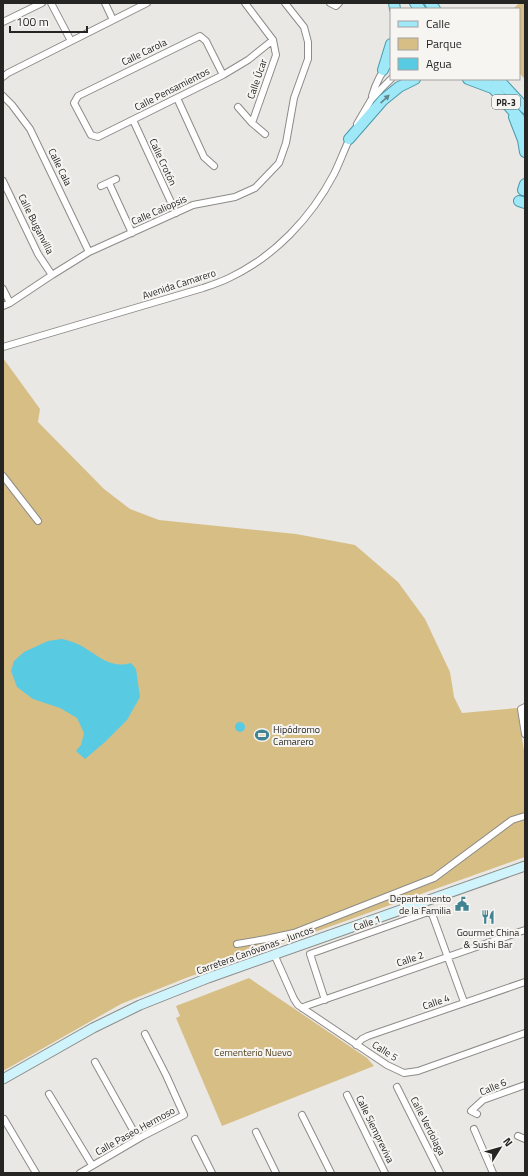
<svg xmlns="http://www.w3.org/2000/svg" width="528" height="1176" font-family="'Titillium Web',sans-serif">
<style>
.green{fill:#d7be85}
.water{fill:#58cae2}
.lines{fill:none;stroke-linecap:round;stroke-linejoin:round}
.street-casing{stroke:#8d8b88;stroke-width:8}
.secondary-casing{stroke:#8d8b88;stroke-width:11}
.primary-casing{stroke:#4a9aab;stroke-width:12}
.street{stroke:#fff;stroke-width:6}
.secondary{stroke:#cff4fb;stroke-width:9}
.primary{stroke:#9ee8f8;stroke-width:10}
.oneway{fill:#62868e}
.labels{text-anchor:middle;dominant-baseline:central;stroke-width:4;stroke-linejoin:round;paint-order:stroke}
.shield{fill:#f7f5f2;stroke:#646362;stroke-width:1}
.shield-label{font-size:9px;font-weight:bold;fill:#252524}
.street-label{font-size:10px;fill:#252524;stroke:#f7f5f2}
.poi-label{font-size:10px;fill:#252524;stroke:#f7f5f2;text-anchor:start}
.park-label{font-size:10px;fill:#4d3f1b;stroke:#f7f5f2}
</style>
<rect width="100%" height="100%" fill="#eae8e4"/>
<path class="green" d="M 519,3 L 525,3 L 525,79 L 519,73 L 519,9 L 513,9 Z
M 3,358 L 40,409 L 38,422 L 104,489 L 130,509 L 159,520 L 296,534 L 355,545 L 398,582 L 425,619 L 450,672 L 454,697 L 462,713 L 517,708 L 525,757 L 525,857 L 186,978 L 121,1004 L 3,1071 Z
M 249,978 L 367,1058 L 374,1066 L 222,1126 L 176,1018 L 180,1016 L 176,1006 Z"/>
<path class="water" d="M 62,639 C 66,640 71,641 75,643 C 95,651 107,670 131,663 L 136,669 L 140,697 L 127,720 L 105,742 L 85,759 L 76,751 L 81,745 L 84,733 L 77,718 L 60,708 L 33,699 L 17,687 L 11,671 L 14,661 L 24,652 L 48,641 Z
M235 727a5 5 0 1 1 10 0a5 5 0 1 1-10 0Z"/>
<g class="lines">
<defs>
<path id="street" d="M 51,3 L 71,41
M 105,3 L 113,20
M 245,3 L 273,40 L 276,55 L 252,123
M 330,3 L 336,6 L 339,3
M 3,22 L 42,3
M 223,75 L 206,41 L 200,36 L 78,96 L 74,103 L 91,135 L 98,137 L 223,75 L 248,60 L 273,40
M 3,77 L 8,73 L 147,3
M 3,96 L 12,105 L 30,129 L 89,252
M 372,96 C 376,82 381,72 391,61
M 177,98 L 204,157 L 214,166
M 238,107 L 252,123 L 265,134
M 133,120 L 176,213
M 357,124 L 371,100 L 381,89 L 391,79
M 3,181 L 38,254 L 52,275
M 109,183 L 132,233
M 101,186 L 116,179
M 3,289 L 10,303
M 3,306 L 10,303 L 52,275 L 89,252 L 193,205 L 235,197 L 255,188 L 279,163 L 286,143 L 294,98 L 308,59 L 308,42 L 304,27 L 285,3
M 3,347 L 203,288 C 212,285 221,282 229,278 C 274,257 311,218 334,174 C 340,162 344,150 350,138
M 3,476 L 38,521
M 525,707 L 521,709 L 525,734
M 237,944 L 266,939 L 294,933 L 434,878 L 512,820 L 525,816
M 274,954 L 294,999 L 298,1005 L 387,1065 L 404,1073 L 418,1071 L 525,1033
M 325,1000 L 310,954 L 431,911 L 464,1002
M 302,1008 L 306,1006 L 525,930
M 356,1045 L 362,1039 L 368,1036 L 525,982
M 95,1062 L 138,1139
M 397,1087 L 440,1173
M 49,1094 L 92,1165
M 347,1095 L 385,1173
M 477,1114 L 471,1111 L 483,1100 L 525,1085
M 302,1115 L 331,1173
M 4,1119 L 36,1173
M 474,1129 L 493,1173
M 256,1132 L 276,1173
M 518,1136 L 525,1139
M 195,1139 L 212,1173
M 80,1173 L 143,1136 L 184,1115 L 166,1075 L 145,1034"/>
<path id="secondary" d="M 3,1079 L 93,1028 L 140,1005 L 208,978 L 525,866"/>
<path id="primary" d="M 394,3 L 395,9
M 415,3 L 420,9
M 430,3 L 435,9
M 383,70 L 391,44
M 468,79 L 492,88
M 485,79 L 519,118 L 525,127
M 498,79 L 525,108
M 514,117 L 523,140 L 525,152
M 349,139 L 383,100 L 399,87 L 415,79
M 523,190 L 525,184
M 519,201 L 525,203"/>
</defs>
<use href="#street" class="street-casing"/>
<use href="#secondary" class="secondary-casing"/>
<use href="#primary" class="primary-casing"/>
<use href="#street" class="street"/>
<use href="#secondary" class="secondary"/>
<use href="#primary" class="primary"/>
</g>
<defs><path id="oneway-solid" d="M-6-.8H1V-3.2L6.5 0L1 3.2V.8H-6Z"/></defs>
<use class="oneway" href="#oneway-solid" transform="translate(385 99) rotate(-43)"/>
<defs>
<symbol id="stadium-bare" viewBox="-9 -9 18 18"><path d="M0-5a6.5 5 0 1 0 0 10a6.5 5 0 1 0 0-10ZM-3.5-1.8h7v3.6h-7Z" fill="#408493" stroke="#f7f5f2" stroke-width="2.5" paint-order="stroke"/></symbol>
<symbol id="civic-bare" viewBox="-9 -9 18 18"><path d="M-.6-6.5H3V-4.5H.6V-3L4-1V1h2V6H-6V1h2V-1L-.6-3ZM-1.2 2.5V6h2.4V2.5Z" fill="#408493" stroke="#f7f5f2" stroke-width="2.5" paint-order="stroke"/></symbol>
<symbol id="restaurant-bare" viewBox="-9 -9 18 18"><path d="M-5-6h1v4h1v-4h1v4h1v-4h1v5L-1.5 .5V6h-2V.5L-5-1ZM5-6V6H3V1.5H1.5Q1.5-4 5-6Z" fill="#408493" stroke="#f7f5f2" stroke-width="2.5" paint-order="stroke"/></symbol>
</defs>
<g fill-rule="evenodd">
<use href="#stadium-bare" x="252" y="725" width="20" height="20"/>
<use href="#civic-bare" x="452" y="894" width="20" height="20"/>
<use href="#restaurant-bare" x="478" y="907" width="20" height="20"/>
</g>
<g class="labels">
<rect class="shield" x="492" y="95" width="28" height="14" rx="3"/>
<g class="shield-label">
<text x="506" y="102">PR-3</text>
</g>
<g class="street-label">
<text transform="translate(144 52) rotate(-26)">Calle Carola</text>
<text transform="translate(257 79) rotate(-71)">Calle Úcar</text>
<text transform="translate(172 89) rotate(-27)">Calle Pensamientos</text>
<text transform="translate(163 162) rotate(65)">Calle Crotón</text>
<text transform="translate(60 167) rotate(64)">Calle Cala</text>
<text transform="translate(159 210) rotate(-24)">Calle Caliopsis</text>
<text transform="translate(36 224) rotate(63)">Calle Buganvilla</text>
<text transform="translate(179 284) rotate(-18)">Avenida Camarero</text>
<text transform="translate(367 923) rotate(-20)">Calle 1</text>
<text transform="translate(255 950) rotate(-20)">Carretera Canóvanas - Juncos</text>
<text transform="translate(410 959) rotate(-19)">Calle 2</text>
<text transform="translate(436 1002) rotate(-19)">Calle 4</text>
<text transform="translate(385 1051) rotate(32)">Calle 5</text>
<text transform="translate(493 1087) rotate(-23)">Calle 6</text>
<text transform="translate(428 1126) rotate(63)">Calle Verdolaga</text>
<text transform="translate(375 1129) rotate(64)">Calle Siempreviva</text>
<text transform="translate(135 1131) rotate(-29)">Calle Paseo Hermoso</text>
</g>
<g class="poi-label">
<text x="273" y="729">Hipódromo<tspan x="273" dy="12">Camarero</tspan></text>
<text x="451" y="898" text-anchor="end">Departamento<tspan x="451" dy="12">de la Familia</tspan></text>
<text x="488" y="932" text-anchor="middle">Gourmet China<tspan x="488" dy="12">&amp; Sushi Bar</tspan></text>
</g>
<g class="park-label">
<text x="253" y="1052">Cementerio Nuevo</text>
</g>
</g>
<rect width="528" height="1176" fill="none" stroke="#252524" stroke-width="8"/>
<rect x="390" y="8" width="130" height="72" fill="#f7f5f2" stroke="#a3a2a0"/>
<rect x="398" y="21" width="20" height="6" fill="#9ee8f8" stroke="#a3a2a0"/>
<text x="426" y="28" font-size="12" fill="#252524">Calle</text>
<rect x="398" y="38" width="20" height="12" fill="#d7be85" stroke="#a3a2a0"/>
<text x="426" y="48" font-size="12" fill="#252524">Parque</text>
<rect x="398" y="58" width="20" height="12" fill="#58cae2" stroke="#a3a2a0"/>
<text x="426" y="68" font-size="12" fill="#252524">Agua</text>
<g transform="translate(500 1148) rotate(53)" stroke="#f7f5f2" stroke-width="3" paint-order="stroke">
<path d="M0-3L7 15L0 10L-7 15Z" fill="#252524"/>
<text y="-6" font-size="11" font-weight="bold" text-anchor="middle" fill="#252524">N</text>
</g>
<path d="M10 26v6h77v-6" fill="none" stroke="#252524" stroke-width="2"/>
<text x="16" y="26" font-size="12" fill="#252524" stroke="#f7f5f2" stroke-width="3" paint-order="stroke">100 m</text>
</svg>
